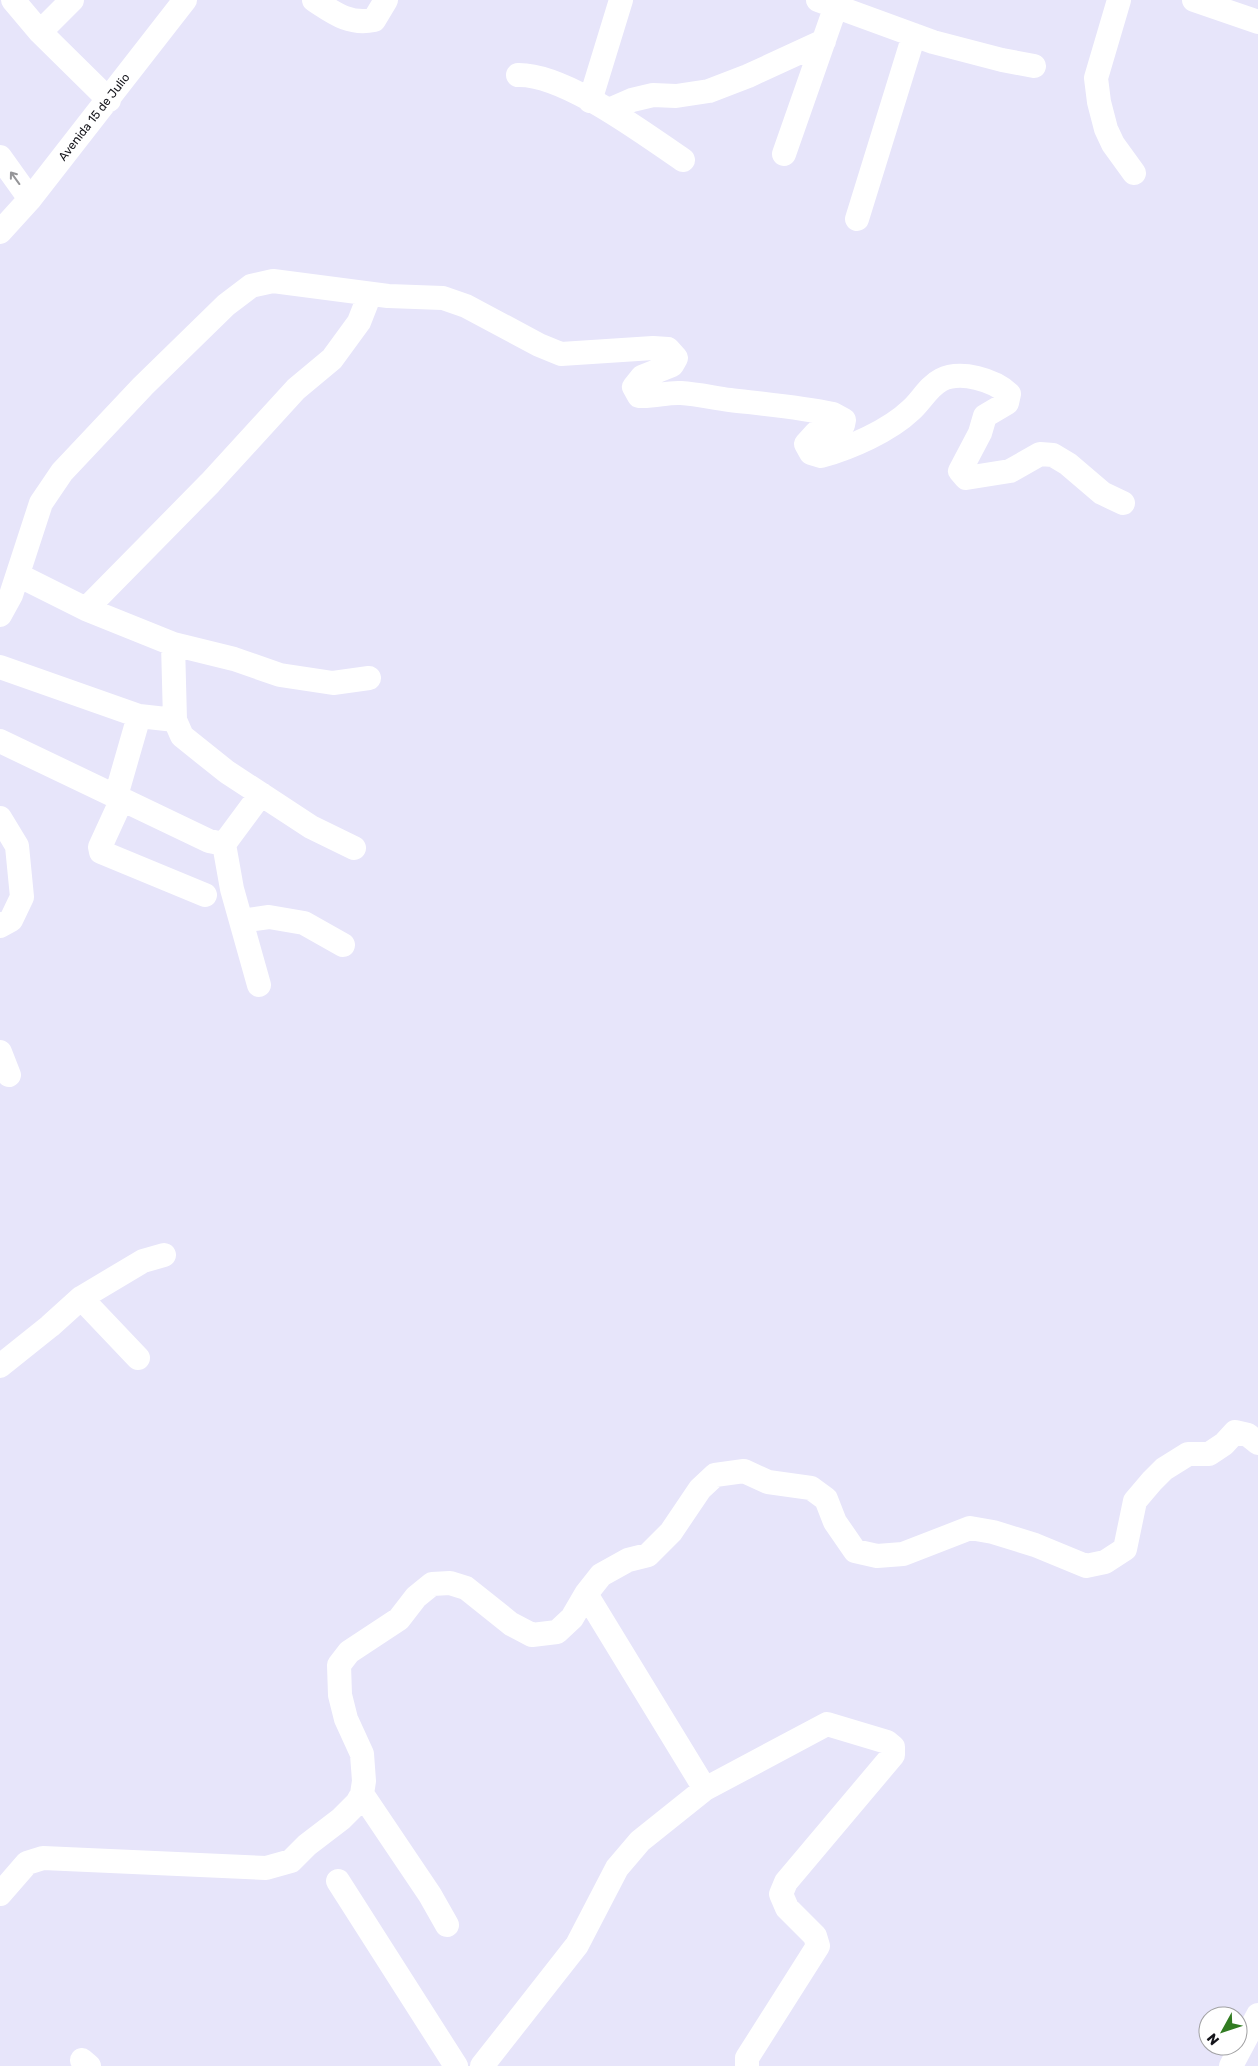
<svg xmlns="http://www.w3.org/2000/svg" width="1258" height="2066" font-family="Rubik,sans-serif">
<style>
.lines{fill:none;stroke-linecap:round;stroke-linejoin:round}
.minor{stroke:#fff;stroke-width:24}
.oneway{stroke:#959598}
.labels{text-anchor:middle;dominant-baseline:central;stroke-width:5;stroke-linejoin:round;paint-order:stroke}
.street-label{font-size:12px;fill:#14141a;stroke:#fff}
</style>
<rect width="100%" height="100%" fill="#e7e5fa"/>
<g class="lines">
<path class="minor" d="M 13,0 L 40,32 L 109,100
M 314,0 C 334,13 349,25 374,20 L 386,0
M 818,0 L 933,42 L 1002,60 L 1034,66
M 1119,0 L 1096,78 L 1099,102 L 1106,129 L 1113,144 L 1134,173
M 1194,0 L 1258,22
M 40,32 L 72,0
M 518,75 C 565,74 643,133 683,160
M 590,101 L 621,0
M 609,110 L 632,100 L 653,95 L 676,96 L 709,91 L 748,76 L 824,41
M 784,154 L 838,0
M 0,157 L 30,199
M 857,219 L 914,35
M 0,232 L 30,199 L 185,0
M 18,575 L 86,609 L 173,644 L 234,659 L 280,675 L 333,683 L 369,678
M 86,609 L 210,483 L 296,389 L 332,359 L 359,322 L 370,294
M 0,615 L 11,595 L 41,503 L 62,472 L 143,386 L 226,305 L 251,286 L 273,281 L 388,296 L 443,298 L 466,306 L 539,345 L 561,354 L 653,348 L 668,349 L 676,358 L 672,365 L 642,377 L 634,387 L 639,396 C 655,397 667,392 681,393 C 698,394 714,398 730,400 C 765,404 799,407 833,414 L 844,420 L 843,425 L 816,433 L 806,444 L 811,453 L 821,456 C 850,448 889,431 911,410 C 921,401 929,386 941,380 C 961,370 994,380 1009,394 L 1007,403 L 985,416 L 980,433 L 960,471 L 966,478 L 1010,471 L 1040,454 L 1053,455 L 1068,464 L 1102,493 L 1123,503
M 0,667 L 139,716 L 116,796
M 139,716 L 175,720 L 173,644
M 175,720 L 182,736 L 227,772 L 311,827 L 354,848
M 0,741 L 209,841 L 224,844 L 232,889 L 259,985
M 122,799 L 100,847 L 101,852 L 205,895
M 0,818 L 17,846 L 22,897 L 11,920 L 0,926
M 224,844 L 261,794
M 241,921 L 269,917 L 304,923 L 343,945
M 0,1052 L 9,1075
M 81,1298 L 138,1358
M 0,1366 L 50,1326 L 81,1298 L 143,1261 L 164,1255
M 586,1594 L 705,1789
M 362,1794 L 430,1895 L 447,1925
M 338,1881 L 456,2066
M 0,1894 L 27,1863 L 43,1858 L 266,1868 L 291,1861 L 307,1845 L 341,1819 L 357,1803 L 362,1794 L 364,1781 L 362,1754 L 346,1719 L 340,1695 L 339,1665 L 349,1652 L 399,1619 L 416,1597 L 432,1584 L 450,1583 L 466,1588 L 511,1624 L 532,1635 L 557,1632 L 572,1618 L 586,1594 L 601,1575 L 628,1560 L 648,1555 L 671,1532 L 700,1489 L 715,1475 L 744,1471 L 768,1482 L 811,1488 L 826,1499 L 835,1522 L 855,1551 L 877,1556 L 903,1554 L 970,1528 L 993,1532 L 1035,1545 L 1086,1566 L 1105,1562 L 1125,1549 L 1135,1501 L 1152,1481 L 1164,1469 L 1188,1454 L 1209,1454 L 1224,1444 L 1235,1432 L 1248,1435 L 1258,1443
M 82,2060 L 89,2066
M 482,2066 L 577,1945 L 617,1868 L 640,1841 L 705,1789 L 827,1724 L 887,1742 L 893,1747 L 893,1755 L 786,1882 L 781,1894 L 787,1908 L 815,1936 L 818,1946 L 747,2058 L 747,2066
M 1231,2066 L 1258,2015"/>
</g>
<defs><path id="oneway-shaft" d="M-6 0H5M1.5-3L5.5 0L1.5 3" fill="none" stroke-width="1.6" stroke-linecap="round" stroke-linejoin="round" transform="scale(1.25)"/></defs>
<use class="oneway" href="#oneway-shaft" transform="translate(15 178) rotate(-126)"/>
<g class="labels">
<g class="street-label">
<text transform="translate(94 117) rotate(-52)">Avenida 15 de Julio</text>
</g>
</g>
<g transform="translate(1223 2031) rotate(230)"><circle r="24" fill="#ffffff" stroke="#a1a1a3"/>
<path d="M0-4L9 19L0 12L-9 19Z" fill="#317b21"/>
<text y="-8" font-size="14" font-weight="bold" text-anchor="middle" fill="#14141a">N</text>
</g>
</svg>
